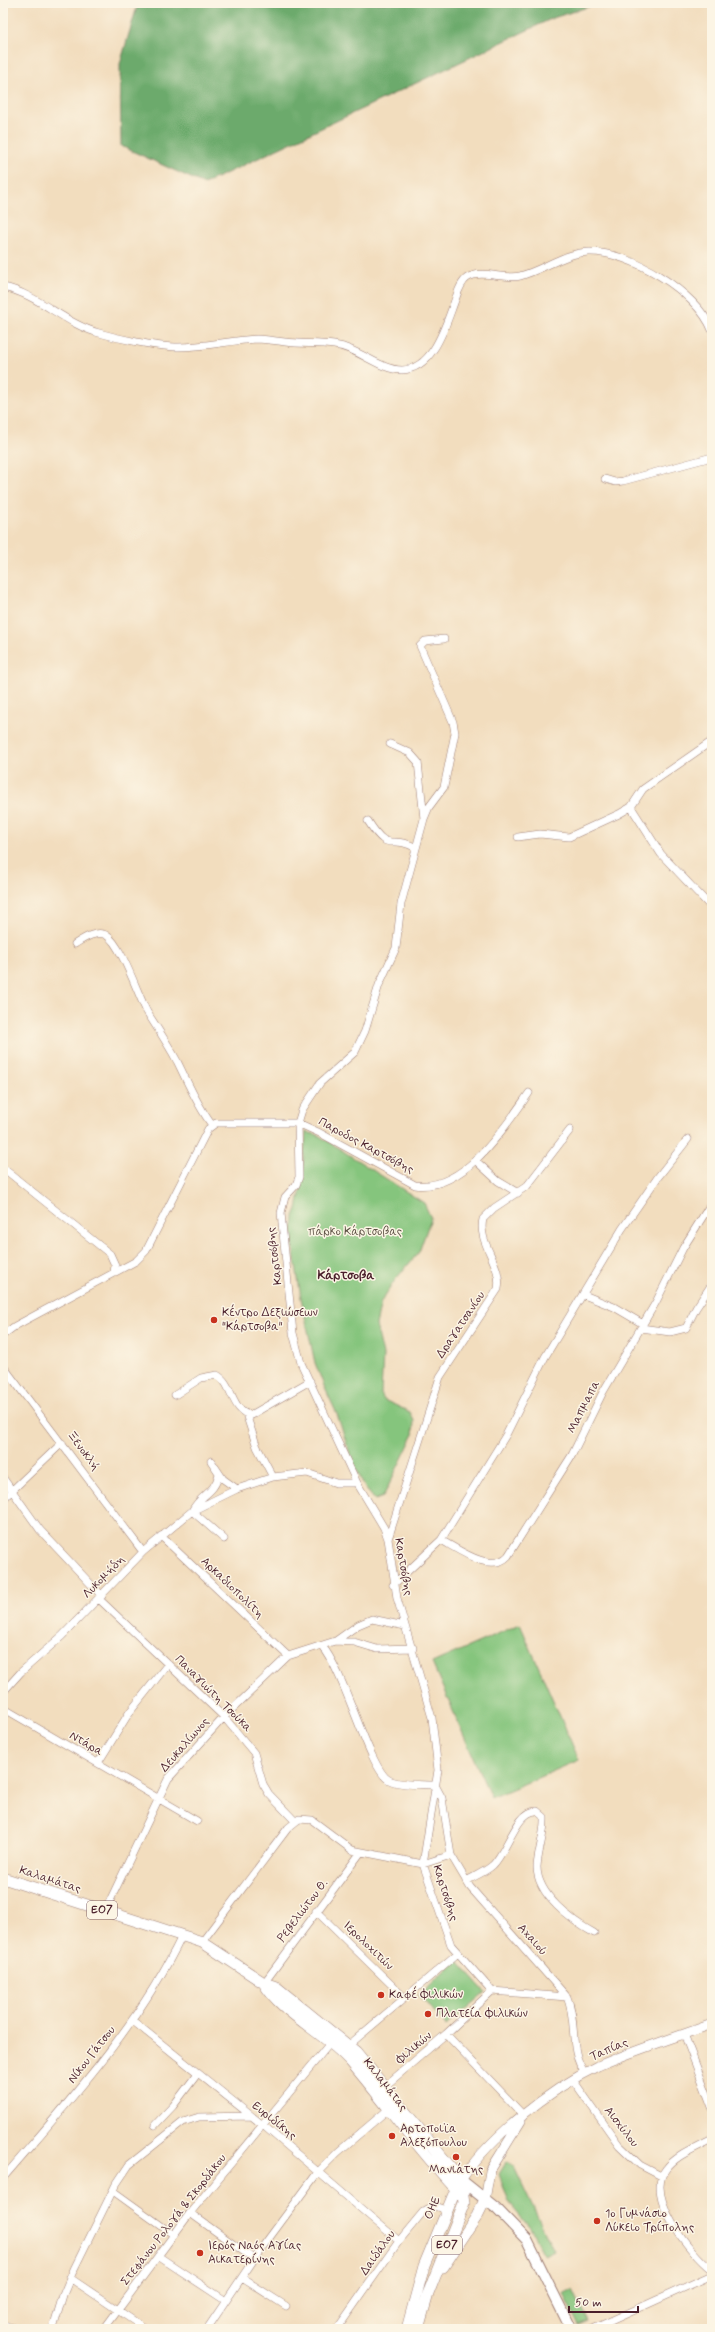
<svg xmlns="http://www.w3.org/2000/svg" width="715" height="2332" font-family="Mynerve,sans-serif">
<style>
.green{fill:#85c57d;stroke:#687254}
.forest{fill:#6caa6c;stroke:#5b644c}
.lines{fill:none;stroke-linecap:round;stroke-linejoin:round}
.minor-casing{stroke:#9e7e74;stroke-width:8}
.tertiary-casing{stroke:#9e7e74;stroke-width:10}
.secondary-casing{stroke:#9e7e74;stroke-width:12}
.primary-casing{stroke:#9e7e74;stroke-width:12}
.minor{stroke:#fff;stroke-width:7}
.tertiary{stroke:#fff;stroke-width:9}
.secondary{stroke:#fff;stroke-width:10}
.primary{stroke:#fff;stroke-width:11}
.poi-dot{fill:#c8321e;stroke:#fcf5e5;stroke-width:1.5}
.labels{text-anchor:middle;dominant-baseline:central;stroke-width:3;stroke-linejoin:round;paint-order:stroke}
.shield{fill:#fcf5e5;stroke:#7f5f63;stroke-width:1}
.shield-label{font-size:11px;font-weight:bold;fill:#4a1f2b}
.street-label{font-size:12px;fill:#4a1f2b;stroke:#fcf5e5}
.park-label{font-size:12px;fill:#5c5144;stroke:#fcf5e5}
.poi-label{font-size:12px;fill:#4a1f2b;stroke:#fcf5e5;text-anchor:start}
.neighbourhood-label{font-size:13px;font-weight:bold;fill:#4a1f2b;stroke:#fcf5e5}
</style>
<rect width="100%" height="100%" fill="#fcf5e5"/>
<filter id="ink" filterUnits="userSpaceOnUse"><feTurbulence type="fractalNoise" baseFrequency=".025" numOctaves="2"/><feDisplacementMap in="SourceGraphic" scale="8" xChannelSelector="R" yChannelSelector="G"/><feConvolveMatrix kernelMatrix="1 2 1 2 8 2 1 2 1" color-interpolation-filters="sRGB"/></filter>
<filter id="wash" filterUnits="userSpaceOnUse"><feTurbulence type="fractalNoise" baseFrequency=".012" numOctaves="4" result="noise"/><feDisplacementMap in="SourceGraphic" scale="16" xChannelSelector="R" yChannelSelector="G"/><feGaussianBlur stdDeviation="0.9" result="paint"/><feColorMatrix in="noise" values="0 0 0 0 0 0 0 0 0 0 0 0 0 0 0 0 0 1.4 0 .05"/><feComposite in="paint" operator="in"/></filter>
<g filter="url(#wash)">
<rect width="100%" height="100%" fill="#f2ddbe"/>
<path class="green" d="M 306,1132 L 318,1135 L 424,1203 L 431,1218 L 419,1252 L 395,1280 L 381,1302 L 376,1325 L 383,1354 L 381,1394 L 384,1400 L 410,1412 L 414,1421 L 413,1436 L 383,1497 L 375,1500 L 365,1488 L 351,1457 L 337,1414 L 324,1386 L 315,1363 L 301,1298 L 292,1240 L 294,1216 L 297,1209 L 301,1189 Z
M 520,1624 L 579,1760 L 491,1798 L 432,1663 Z
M 457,1960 L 485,1992 L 446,2026 L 419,1995 Z
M 507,2161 L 514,2167 L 554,2251 L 544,2256 L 530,2228 L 509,2203 L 499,2174 Z
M 573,2289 L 589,2322 L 579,2326 L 563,2294 Z"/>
<path class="forest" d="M 138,3 L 600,3 L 553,18 L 204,184 L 121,146 L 120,64 Z"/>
</g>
<g filter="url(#ink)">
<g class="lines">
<defs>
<path id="minor" d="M 3,287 C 38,294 65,324 99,333 C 120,339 153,346 175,347 C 202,348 230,340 257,339 C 266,339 275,341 285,342 C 301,344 318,343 334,345 C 359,348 379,370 402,370 C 433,369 445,327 454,303 C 457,295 460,283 467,278 C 482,269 504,280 520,276 C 544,270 563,253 589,252 C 630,251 697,292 712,330
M 605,479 L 615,482 L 623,481 L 712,457
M 444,639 L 425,641 L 420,646 L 453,722 L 455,733 L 444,787 L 429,807 L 424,819 L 401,904 L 396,948 L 379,985 L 365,1031 L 355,1052 L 320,1083 L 302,1110 L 298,1123 L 299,1177 L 296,1185 L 285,1197 L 281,1213 L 293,1333 L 301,1363 L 357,1483 L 384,1528 L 388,1539 L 397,1598 L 432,1718 L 438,1770 L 423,1864 L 451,1945 L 492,1991
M 390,744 L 410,753 L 418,762 L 424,819
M 631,807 L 661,854 L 712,908
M 368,821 C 390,856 390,833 416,848
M 518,837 L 540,834 L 569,837 L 619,814 L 631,807 L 643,789 L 712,741
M 75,944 C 83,939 96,930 106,935 C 121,943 138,995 147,1012 C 157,1028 168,1044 177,1061 C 188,1083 197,1105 212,1125
M 476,1161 L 498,1181 L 518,1193
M 3,1168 L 110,1254 L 115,1265 L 114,1273
M 584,1295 L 614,1307 L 643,1324
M 641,1328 L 670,1332 L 686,1328 L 696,1308 L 712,1284
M 3,1335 L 15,1326 L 136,1261 L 146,1251 L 208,1129 L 216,1123 L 298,1123 L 320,1133 L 415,1185 C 464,1192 505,1127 529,1093
M 3,1366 L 143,1552
M 175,1395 L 201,1378 L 217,1375 C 233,1383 231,1412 251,1415 L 310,1381
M 246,1414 L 257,1447 L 273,1477
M 211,1461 L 223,1479 L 237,1489
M 3,1478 L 40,1530 L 102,1596
M 3,1499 L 62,1443
M 192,1511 C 200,1494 214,1495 219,1474
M 192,1511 L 224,1539
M 161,1536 L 288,1656
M 388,1539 L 440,1377 L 498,1289 C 503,1264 477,1244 483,1219 L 494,1208 L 527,1186 L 570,1130
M 441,1540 C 458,1549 491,1574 508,1556 L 572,1455 L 603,1392 L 656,1302 L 683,1248 L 712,1202
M 393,1585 L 441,1540 L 506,1435 L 545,1357 L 622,1229 L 658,1177 L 688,1139
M 99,1599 L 224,1717 L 254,1753 L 263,1784 L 269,1794 L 295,1821
M 337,1640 L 358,1625 L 372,1619 L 405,1626
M 322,1646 C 344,1670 370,1771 389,1780 C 402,1786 421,1784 435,1785 L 442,1798 L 451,1855
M 3,1692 L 21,1672 L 62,1636 L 143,1552 L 192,1511 L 237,1489 L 273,1477 L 307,1473 L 336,1483 L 357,1483
M 3,1708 L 197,1821
M 98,1763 L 129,1713 L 168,1664
M 466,1881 C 475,1876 485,1872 493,1865 C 507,1852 517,1810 537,1811 L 544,1817 C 545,1834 538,1850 537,1867 C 537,1895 572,1921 594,1933
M 105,1911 L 168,1779 L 224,1717 L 288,1656 L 335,1641 L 354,1642 L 377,1649 L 413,1648
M 316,1911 L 404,1997
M 202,1942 L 288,1828 L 299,1819 L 312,1820 L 352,1850 L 423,1864 L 451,1855 L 470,1887 L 567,1997 C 578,2022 568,2050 585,2073
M 264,1983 L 361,1852
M 492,1991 L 567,1997
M 133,2021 L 264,2126 L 399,2241
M 446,2034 L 524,2116
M 684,2034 L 712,2107
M 349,2045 L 458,1953
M 573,2080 L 619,2145 L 640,2165 L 661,2176
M 384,2087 L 446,2034 L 492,1991
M 155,2125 L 173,2106 L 198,2073
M 712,2139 C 697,2148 677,2154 666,2169 C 644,2196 690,2253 712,2270
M 3,2178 C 69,2101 138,2027 182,1936
M 113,2191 L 174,2235
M 190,2213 L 254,2259
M 158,2256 L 226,2301
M 70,2278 L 146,2329
M 242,2278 L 286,2306
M 3,2326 L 19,2329
M 53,2329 L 63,2295 L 74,2269 L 115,2186 L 129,2165 L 183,2122 L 199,2117 L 251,2116
M 104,2329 L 190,2213 L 331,2042
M 207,2329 L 261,2249 L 318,2172 L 338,2152 L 391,2107
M 337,2329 L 399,2241 L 423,2212 L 434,2206 L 446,2210
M 593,2329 L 712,2275"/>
<path id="tertiary" d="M 458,2185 C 486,2139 550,2089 598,2066 C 635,2050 674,2038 712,2024
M 485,2200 L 490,2171 L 521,2121"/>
<path id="secondary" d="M 461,2180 L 496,2208 L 527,2240 L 571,2329"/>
<path id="primary" d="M 3,1878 L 202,1942 L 264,1983 L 276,1987 L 356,2052 L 461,2180 L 464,2203 L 428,2294 L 418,2329
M 264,1983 C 281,2013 327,2034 351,2062 C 387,2104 418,2149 456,2189 L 424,2266 L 407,2329
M 443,2267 L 477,2216 L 485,2200"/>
</defs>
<use href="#minor" class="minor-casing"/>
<use href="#tertiary" class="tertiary-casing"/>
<use href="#secondary" class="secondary-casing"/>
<use href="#primary" class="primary-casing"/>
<use href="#minor" class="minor"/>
<use href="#tertiary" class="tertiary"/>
<use href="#secondary" class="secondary"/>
<use href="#primary" class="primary"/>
</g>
</g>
<g class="poi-dot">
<circle cx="214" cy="1320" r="4"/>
<circle cx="381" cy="1995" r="4"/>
<circle cx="428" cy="2014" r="4"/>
<circle cx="392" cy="2136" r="4"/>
<circle cx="456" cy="2157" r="4"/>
<circle cx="597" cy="2221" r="4"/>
<circle cx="200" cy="2253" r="4"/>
</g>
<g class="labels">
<g class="shield">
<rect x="87" y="1901" width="30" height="18" rx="3"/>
<rect x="432" y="2236" width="30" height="18" rx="3"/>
</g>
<g class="shield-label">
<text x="102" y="1910">ΕΟ7</text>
<text x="447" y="2245">ΕΟ7</text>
</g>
<g class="street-label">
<text transform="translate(366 1146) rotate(28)">Παροδος Καρτσόβης</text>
<text transform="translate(275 1256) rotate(-97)">Καρτσόβης</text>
<text transform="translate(461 1325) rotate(-56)">Δραγατσανίου</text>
<text transform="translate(584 1407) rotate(-63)">Μαπμαπα</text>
<text transform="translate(83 1451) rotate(53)">Ξενοκλή</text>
<text transform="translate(403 1567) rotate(80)">Καρτσόβης</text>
<text transform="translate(104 1577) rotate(-46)">Λυκομήδη</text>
<text transform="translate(232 1588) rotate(44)">Αρκαδιοπολίτη</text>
<text transform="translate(213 1694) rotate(45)">Παναγιώτη Τσούκα</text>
<text transform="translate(86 1744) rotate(30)">Ντάρα</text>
<text transform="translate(185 1745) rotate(-49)">Δευκαλίωνος</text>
<text transform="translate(50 1880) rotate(18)">Καλαμάτας</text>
<text transform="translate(445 1893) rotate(72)">Καρτσόβης</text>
<text transform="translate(303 1911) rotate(-53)">Ρεβελιώτου Θ.</text>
<text transform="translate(532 1940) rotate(48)">Αχαιού</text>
<text transform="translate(368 1946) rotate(44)">Ιερολοχιτών</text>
<text transform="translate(414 2048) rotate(-40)">Φιλικών</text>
<text transform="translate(609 2050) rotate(-23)">Ταπίας</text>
<text transform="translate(92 2055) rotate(-52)">Νίκου Γάτσου</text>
<text transform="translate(385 2085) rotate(52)">Καλαμάτας</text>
<text transform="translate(274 2121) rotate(39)">Ευριδίκης</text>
<text transform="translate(621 2127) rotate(52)">Αισχύλου</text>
<text transform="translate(433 2208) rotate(-67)">ΟΗΕ</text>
<text transform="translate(174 2220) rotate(-52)">Στεφάνου Ρολογά &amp; Σκορδάκου</text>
<text transform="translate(378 2253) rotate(-55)">Δαιδάλου</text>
</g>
<g class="park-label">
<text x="355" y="1232">πάρκο Κάρτσοβας</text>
</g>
<g class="poi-label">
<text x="222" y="1313">Κέντρο Δεξιώσεων<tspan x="222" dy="14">"Κάρτσοβα"</tspan></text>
<text x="389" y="1995">Καφέ Φιλικών</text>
<text x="436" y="2014">Πλατεία Φιλικών</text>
<text x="400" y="2129">Αρτοποιϊα<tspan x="400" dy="14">Αλεξόπουλου</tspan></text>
<text x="456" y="2170" text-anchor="middle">Μανιάτης</text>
<text x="605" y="2214">1ο Γυμνάσιο<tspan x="605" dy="14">Λύκειο Τρίπολης</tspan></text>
<text x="208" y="2246">Ιερός Ναός Αγίας<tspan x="208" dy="14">Αικατερίνης</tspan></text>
</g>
<g class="neighbourhood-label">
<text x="346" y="1275">Κάρτσοβα</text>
</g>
</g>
<rect width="715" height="2332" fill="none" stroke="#fcf5e5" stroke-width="16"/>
<path d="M569 2306v6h69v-6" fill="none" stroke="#4a1f2b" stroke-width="2"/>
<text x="575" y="2306" font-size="12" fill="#4a1f2b" stroke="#fcf5e5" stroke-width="3" paint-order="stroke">50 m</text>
</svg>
